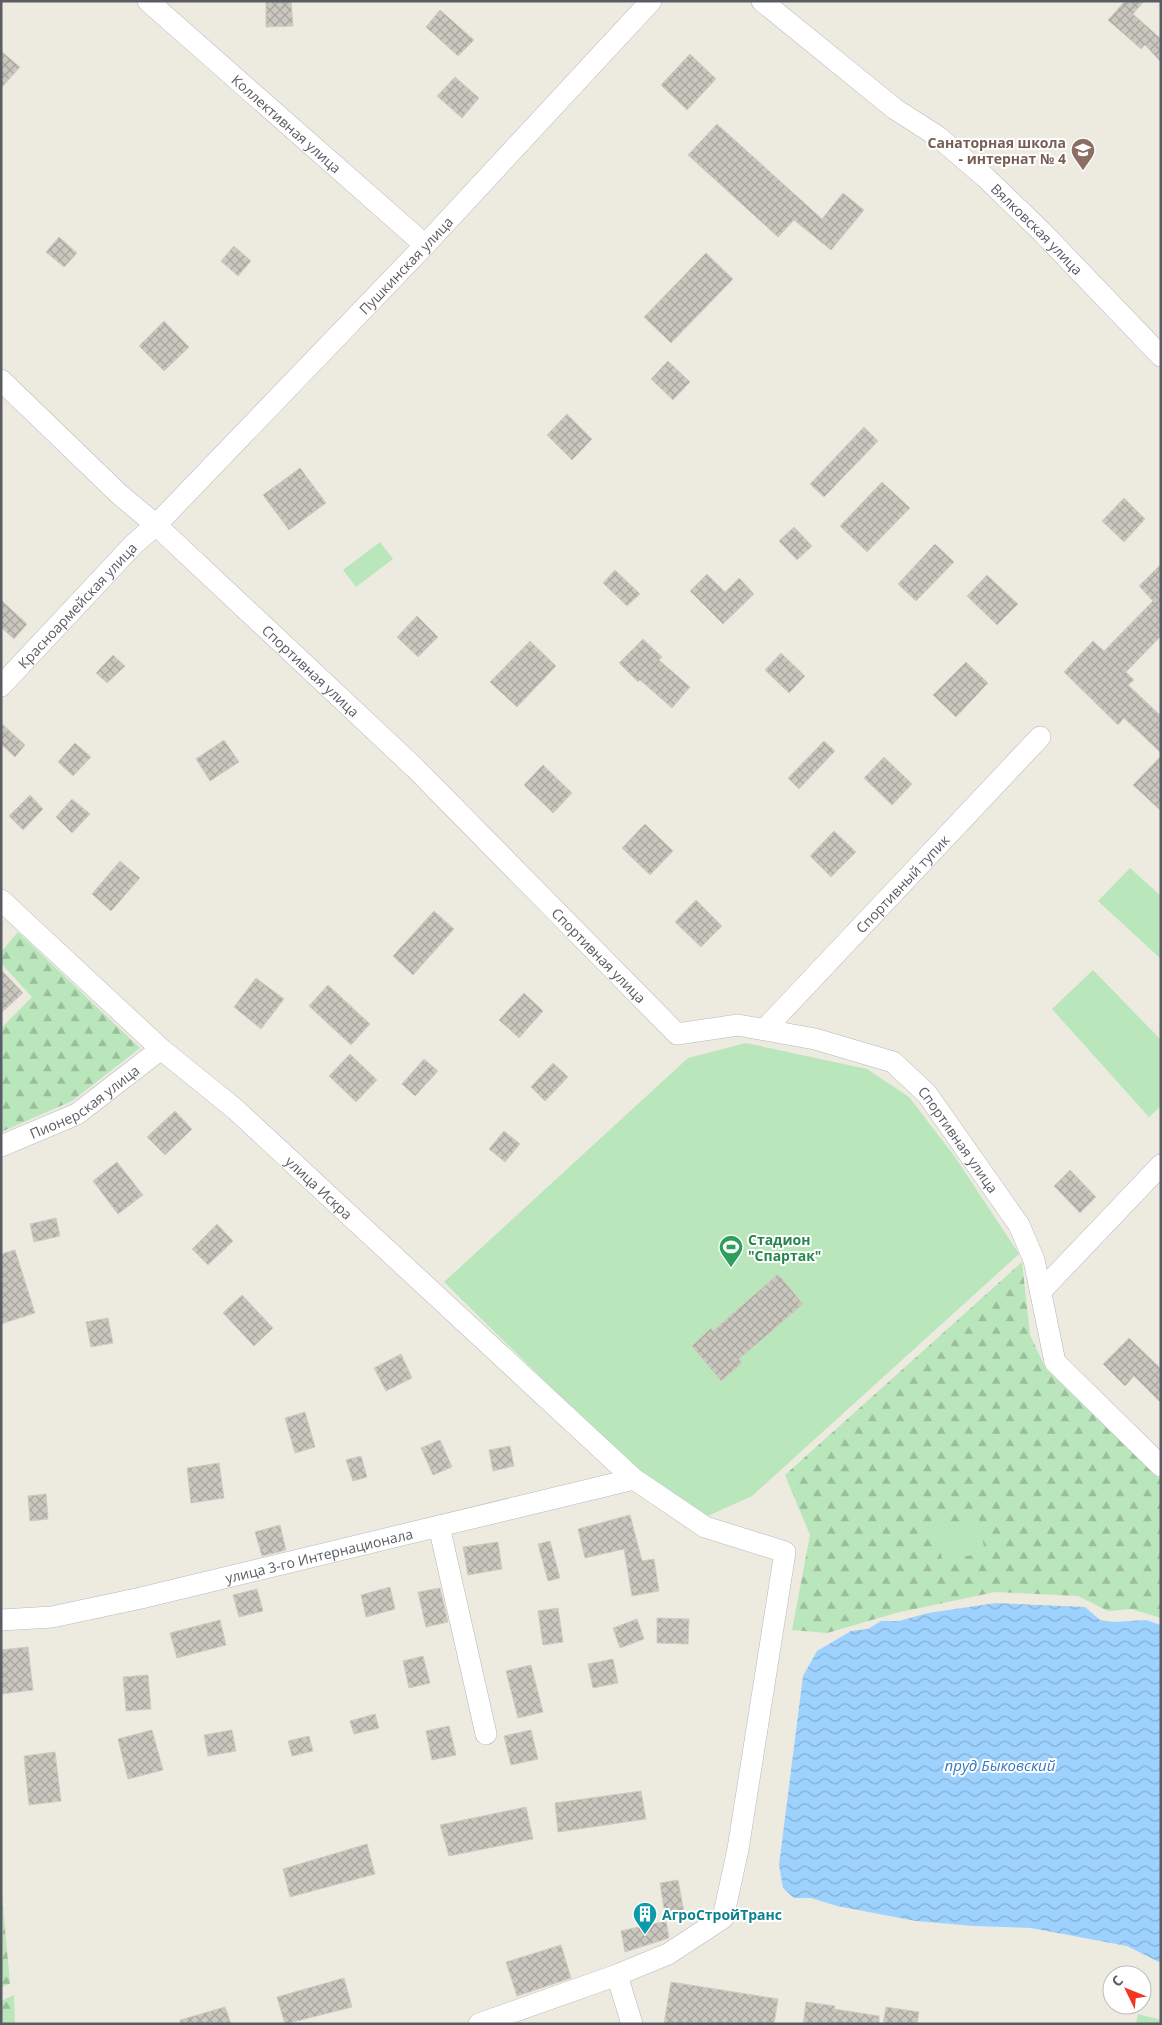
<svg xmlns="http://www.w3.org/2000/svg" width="1162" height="2025" font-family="'Open Sans',sans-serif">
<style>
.forest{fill:url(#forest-firs)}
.park{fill:#bae6bb}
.water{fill:url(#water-waves)}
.building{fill:url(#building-cross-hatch);stroke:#d2ccbe}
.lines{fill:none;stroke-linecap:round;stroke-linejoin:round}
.minor-casing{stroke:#b6b8be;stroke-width:22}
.minor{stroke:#fff;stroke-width:21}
.labels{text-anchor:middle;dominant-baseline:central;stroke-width:4;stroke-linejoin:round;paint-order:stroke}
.street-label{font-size:14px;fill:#595c62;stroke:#fff}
.education-label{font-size:14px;font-weight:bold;fill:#785e54;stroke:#fff;text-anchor:end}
.leisure-label{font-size:14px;font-weight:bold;fill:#27864d;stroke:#fff;text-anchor:start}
.culture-label{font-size:14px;font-weight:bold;fill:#0d838f;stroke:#fff;text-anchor:start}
.water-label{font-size:15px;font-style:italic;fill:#3876bf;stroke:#fff}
</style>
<defs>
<pattern id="forest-firs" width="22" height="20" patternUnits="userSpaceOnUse" patternTransform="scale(1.25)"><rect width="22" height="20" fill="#bae6bb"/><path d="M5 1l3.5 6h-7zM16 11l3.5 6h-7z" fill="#9abe9b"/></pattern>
<pattern id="water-waves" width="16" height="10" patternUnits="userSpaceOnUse" patternTransform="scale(1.25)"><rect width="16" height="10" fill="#9dd2ff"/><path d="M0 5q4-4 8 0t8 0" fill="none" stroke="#83aed2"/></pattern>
<pattern id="building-cross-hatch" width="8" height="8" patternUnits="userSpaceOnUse" patternTransform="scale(1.25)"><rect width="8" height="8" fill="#cac7bf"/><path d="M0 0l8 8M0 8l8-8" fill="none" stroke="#a7a59f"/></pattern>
</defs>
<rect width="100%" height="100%" fill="#edeae0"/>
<path class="forest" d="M 18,932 L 140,1048 L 72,1101 L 1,1132 L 1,1028 L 32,997 L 1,963 L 1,952 Z
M 1022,1262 L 1030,1335 L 1046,1369 L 1161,1480 L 1161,1618 L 1131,1609 L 1108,1611 L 1078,1596 L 995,1592 L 896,1613 L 827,1633 L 792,1630 L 810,1535 L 785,1475 Z
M 1,1883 L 10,1984 L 1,1987 Z
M 14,1995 L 15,2024 L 1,2024 L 1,2001 Z"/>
<path class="park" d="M 380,542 L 393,559 L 356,587 L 343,570 Z
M 1130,868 L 1161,896 L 1161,959 L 1098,901 Z
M 1093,970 L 1161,1040 L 1161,1106 L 1149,1117 L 1052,1009 Z
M 746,1043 L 867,1069 L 909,1097 L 955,1157 L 1019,1254 L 752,1496 L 708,1516 L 639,1469 L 590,1426 L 444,1282 L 688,1058 Z
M 979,1518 L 985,1553 L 942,1560 L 936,1526 Z
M 1138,2014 L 1161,2020 L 1161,2024 L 1136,2024 Z"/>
<path class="water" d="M 996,1603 L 1085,1607 L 1100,1620 L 1114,1622 L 1146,1620 L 1161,1625 L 1161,1963 L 1127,1946 L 1031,1928 L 974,1926 L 916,1921 L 837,1906 L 811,1898 L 794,1898 L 783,1888 L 779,1865 L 803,1676 L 817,1651 L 851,1631 L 868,1629 L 881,1621 L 899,1621 L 928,1613 Z"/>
<path class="building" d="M 266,1 L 291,1 L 293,26 L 266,27 Z
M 1125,1 L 1144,1 L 1133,14 L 1161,39 L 1161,62 L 1145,45 L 1141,49 L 1108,20 Z
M 440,10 L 474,40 L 458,56 L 426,27 Z
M 1,51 L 20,67 L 1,88 Z
M 690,54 L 716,79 L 687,110 L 661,85 Z
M 455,77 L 479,98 L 462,118 L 437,96 Z
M 717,124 L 822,219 L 843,193 L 864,210 L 831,250 L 794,220 L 778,237 L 688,155 Z
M 59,237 L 77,253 L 64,267 L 46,252 Z
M 234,246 L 251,261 L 238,276 L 221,261 Z
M 706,253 L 733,279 L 671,343 L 644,317 Z
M 164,321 L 189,347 L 164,371 L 139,346 Z
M 668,361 L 690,382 L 673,400 L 651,379 Z
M 567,414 L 592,439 L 572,460 L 547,435 Z
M 864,427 L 878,441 L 824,497 L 810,484 Z
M 300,468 L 326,503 L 289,530 L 263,495 Z
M 882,482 L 910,508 L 867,552 L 840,526 Z
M 1124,498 L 1145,519 L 1124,542 L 1102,521 Z
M 794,527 L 812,546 L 797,560 L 779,541 Z
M 935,544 L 954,562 L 916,601 L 898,584 Z
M 1161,564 L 1161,636 L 1126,672 L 1134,680 L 1128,685 L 1161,716 L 1161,753 L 1124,718 L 1118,725 L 1064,672 L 1093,641 L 1104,651 L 1153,601 L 1139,586 Z
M 615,570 L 640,594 L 627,606 L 603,583 Z
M 707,574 L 725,592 L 739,578 L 754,594 L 723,624 L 690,591 Z
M 987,575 L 1018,604 L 997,625 L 967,596 Z
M 1,600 L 27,624 L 14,639 L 1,627 Z
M 417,616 L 438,637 L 418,657 L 397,637 Z
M 643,639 L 662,657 L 659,660 L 690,687 L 672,708 L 640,680 L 638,682 L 619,663 Z
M 530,641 L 556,666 L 517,707 L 490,682 Z
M 781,653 L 805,676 L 789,693 L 765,670 Z
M 113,655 L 125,666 L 107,683 L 96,673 Z
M 966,662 L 988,683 L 956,717 L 933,695 Z
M 1,723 L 25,745 L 15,757 L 1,744 Z
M 224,740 L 239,762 L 210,781 L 196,759 Z
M 824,741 L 835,751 L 799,789 L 788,778 Z
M 75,743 L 91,757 L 73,776 L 58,762 Z
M 1161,756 L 1161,811 L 1133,785 Z
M 884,757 L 912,784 L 892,805 L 864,778 Z
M 543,765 L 572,793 L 553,813 L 524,785 Z
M 30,795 L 43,809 L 23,830 L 9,816 Z
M 72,799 L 90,814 L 72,833 L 56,817 Z
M 645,824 L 673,851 L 650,875 L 622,848 Z
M 834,831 L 856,852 L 831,877 L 810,856 Z
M 120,861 L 140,878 L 111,911 L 92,894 Z
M 696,900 L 722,926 L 701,947 L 675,922 Z
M 434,911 L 454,929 L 413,975 L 393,956 Z
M 1,970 L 23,993 L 1,1013 Z
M 256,978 L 284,999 L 261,1029 L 234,1007 Z
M 328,985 L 370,1024 L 351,1045 L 309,1006 Z
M 524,993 L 543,1011 L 519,1038 L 499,1020 Z
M 350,1054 L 377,1080 L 356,1102 L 329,1076 Z
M 424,1059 L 438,1071 L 415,1096 L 402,1084 Z
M 553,1063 L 568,1077 L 545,1101 L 531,1087 Z
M 175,1111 L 192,1129 L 165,1155 L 147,1137 Z
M 504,1131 L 520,1144 L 505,1162 L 489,1149 Z
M 117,1162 L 143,1195 L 118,1214 L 93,1181 Z
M 1070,1170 L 1096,1197 L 1080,1213 L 1054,1186 Z
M 56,1218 L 60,1236 L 34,1242 L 30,1224 Z
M 217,1224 L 233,1241 L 208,1265 L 192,1249 Z
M 15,1250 L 35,1313 L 1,1324 L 1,1254 Z
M 778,1274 L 803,1304 L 739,1359 L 742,1363 L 721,1381 L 692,1346 L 711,1328 L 713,1331 Z
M 242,1295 L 273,1328 L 254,1346 L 223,1313 Z
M 108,1318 L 113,1343 L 91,1347 L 86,1322 Z
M 1129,1338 L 1161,1369 L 1161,1403 L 1134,1376 L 1125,1386 L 1103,1364 Z
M 401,1354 L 412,1378 L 386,1391 L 374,1368 Z
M 305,1412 L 315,1447 L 295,1453 L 285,1418 Z
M 440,1440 L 452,1467 L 433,1475 L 421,1448 Z
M 510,1446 L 514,1466 L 493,1471 L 489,1450 Z
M 361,1456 L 367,1477 L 353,1481 L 346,1460 Z
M 219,1463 L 224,1498 L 191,1503 L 187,1468 Z
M 46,1494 L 48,1519 L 30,1521 L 28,1496 Z
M 630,1515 L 642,1561 L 654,1559 L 659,1591 L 632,1596 L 624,1549 L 585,1558 L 578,1529 Z
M 280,1525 L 286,1550 L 262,1556 L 255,1532 Z
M 550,1541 L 560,1578 L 548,1581 L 538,1544 Z
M 498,1542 L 502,1569 L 468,1575 L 463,1547 Z
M 390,1587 L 395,1609 L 366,1617 L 361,1595 Z
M 440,1588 L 448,1622 L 426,1627 L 418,1592 Z
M 257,1589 L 263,1611 L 239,1617 L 233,1595 Z
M 558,1608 L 563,1642 L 543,1645 L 538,1611 Z
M 657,1618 L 689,1619 L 688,1644 L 657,1643 Z
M 637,1619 L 644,1639 L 620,1648 L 613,1628 Z
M 220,1620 L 226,1645 L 177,1658 L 170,1633 Z
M 28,1647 L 33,1690 L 1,1694 L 1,1650 Z
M 423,1656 L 430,1683 L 409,1688 L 403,1661 Z
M 613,1659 L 618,1683 L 593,1688 L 588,1664 Z
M 531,1665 L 543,1712 L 518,1718 L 506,1671 Z
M 148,1675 L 151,1709 L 126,1711 L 123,1677 Z
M 375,1714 L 379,1728 L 354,1734 L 350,1721 Z
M 449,1726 L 456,1755 L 432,1760 L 426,1731 Z
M 152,1730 L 163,1770 L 128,1779 L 118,1739 Z
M 232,1730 L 236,1751 L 208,1756 L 204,1735 Z
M 531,1730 L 538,1759 L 511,1765 L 504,1736 Z
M 309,1736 L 313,1751 L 292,1756 L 288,1741 Z
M 55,1752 L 61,1801 L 29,1805 L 24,1756 Z
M 641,1791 L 646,1819 L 558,1832 L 555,1803 Z
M 526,1807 L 533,1839 L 449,1856 L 440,1825 Z
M 367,1844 L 375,1874 L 290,1897 L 283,1869 Z
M 678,1880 L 684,1912 L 665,1915 L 660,1883 Z
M 666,1921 L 669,1938 L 625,1952 L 621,1931 Z
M 561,1945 L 571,1978 L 517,1996 L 506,1962 Z
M 344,1978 L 352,2007 L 285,2024 L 277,1997 Z
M 671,1982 L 778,1999 L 774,2024 L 664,2024 Z
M 806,2002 L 835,2006 L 834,2009 L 879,2016 L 879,2024 L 803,2024 Z
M 225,2007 L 231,2024 L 181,2024 L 180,2020 Z
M 886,2007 L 919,2012 L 917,2024 L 883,2024 Z"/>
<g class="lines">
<defs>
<g id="minor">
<path id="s1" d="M 148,1 L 425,245"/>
<path id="s2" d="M 762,1 L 895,109 L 937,136 L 985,177 L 1041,231 L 1161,356"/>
<path id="s3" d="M 1,380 L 119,494 L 156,525 L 415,768 L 677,1034 L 738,1025 L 815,1039 L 893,1062 L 927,1094 L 1019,1225 L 1034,1260 L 1055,1362 L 1161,1466"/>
<path id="s4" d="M 1,686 L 134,544 L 156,525 L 425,245 L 651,1"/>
<path id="s5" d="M 1,900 L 161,1049 L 235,1109 L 634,1479 L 705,1527 L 785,1552 L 738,1849 L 723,1918 L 668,1954 L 617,1975 L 479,2024"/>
<path id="s6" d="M 765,1029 L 1040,737"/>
<path id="s7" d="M 1,1146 L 77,1114 L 161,1049"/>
<path d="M 1041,1291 L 1161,1165"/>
<path d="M 439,1526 L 486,1734"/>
<path id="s8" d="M 1,1620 L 52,1617 L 141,1598 L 634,1479"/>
<path d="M 617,1975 L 632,2024"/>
</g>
</defs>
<use href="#minor" class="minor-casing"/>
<use href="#minor" class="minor"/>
</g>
<defs>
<symbol id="school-pin" viewBox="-11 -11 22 30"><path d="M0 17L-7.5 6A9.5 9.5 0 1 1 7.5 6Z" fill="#8d6e63" stroke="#fff"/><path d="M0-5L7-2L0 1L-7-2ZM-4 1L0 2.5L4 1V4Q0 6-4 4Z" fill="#fff"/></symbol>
<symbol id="stadium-pin" viewBox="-11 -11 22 30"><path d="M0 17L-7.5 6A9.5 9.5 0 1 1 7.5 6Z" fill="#2e9e5b" stroke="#fff"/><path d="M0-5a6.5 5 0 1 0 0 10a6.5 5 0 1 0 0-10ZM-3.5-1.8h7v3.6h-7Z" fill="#fff"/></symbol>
<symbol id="building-pin" viewBox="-11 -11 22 30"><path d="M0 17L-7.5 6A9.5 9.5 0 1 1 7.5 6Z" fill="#0f9aa8" stroke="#fff"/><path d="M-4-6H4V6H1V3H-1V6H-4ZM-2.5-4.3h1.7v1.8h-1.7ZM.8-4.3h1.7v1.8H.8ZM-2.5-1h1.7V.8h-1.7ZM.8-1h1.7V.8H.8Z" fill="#fff"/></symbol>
</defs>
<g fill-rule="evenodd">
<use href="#school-pin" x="1069" y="136" width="28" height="38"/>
<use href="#stadium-pin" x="717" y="1233" width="28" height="38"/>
<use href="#building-pin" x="631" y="1900" width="28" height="38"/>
</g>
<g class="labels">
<g class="street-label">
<text stroke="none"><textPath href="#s1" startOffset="185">Коллективная улица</textPath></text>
<text stroke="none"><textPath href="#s2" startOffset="358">Вялковская улица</textPath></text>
<text stroke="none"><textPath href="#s4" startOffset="584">Пушкинская улица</textPath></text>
<text stroke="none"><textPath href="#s4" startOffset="111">Красноармейская улица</textPath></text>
<text stroke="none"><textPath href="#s3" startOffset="425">Спортивная улица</textPath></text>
<text stroke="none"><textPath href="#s6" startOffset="200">Спортивный тупик</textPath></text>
<text stroke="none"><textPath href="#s3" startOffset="830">Спортивная улица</textPath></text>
<text stroke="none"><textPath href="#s7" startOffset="95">Пионерская улица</textPath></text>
<text stroke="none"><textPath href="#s3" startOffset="1264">Спортивная улица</textPath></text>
<text stroke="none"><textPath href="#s5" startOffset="429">улица Искра</textPath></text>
<text stroke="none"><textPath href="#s8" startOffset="325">улица 3-го Интернационала</textPath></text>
</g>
<g class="education-label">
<text x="1066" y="142">Санаторная школа<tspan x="1066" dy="16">- интернат № 4</tspan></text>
</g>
<g class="leisure-label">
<text x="748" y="1239">Стадион<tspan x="748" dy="16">"Спартак"</tspan></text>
</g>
<g class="culture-label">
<text x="662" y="1914">АгроСтройТранс</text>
</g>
<g class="water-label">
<text x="1000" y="1765">пруд Быковский</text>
</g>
</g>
<rect width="1162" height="2025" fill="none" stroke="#595c62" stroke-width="5"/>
<g transform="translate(1127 1990) rotate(313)"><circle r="24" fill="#ffffff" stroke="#bdbec0"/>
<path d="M0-4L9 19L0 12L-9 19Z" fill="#f23720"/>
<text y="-8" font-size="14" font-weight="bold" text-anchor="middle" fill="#595c62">С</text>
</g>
</svg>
